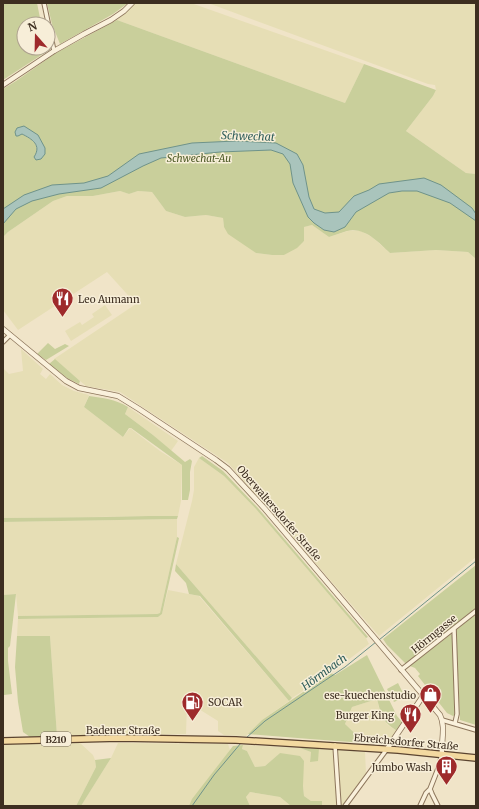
<svg xmlns="http://www.w3.org/2000/svg" width="479" height="809" font-family="Merriweather,serif">
<style>
.farmland{fill:#e6deb5}
.green{fill:#c9cf9b;fill-rule:evenodd}
.water{fill:#a9c4bc;stroke:#6f938a}
.lines{fill:none;stroke-linecap:round;stroke-linejoin:round}
.stream{stroke:#6f938a;stroke-width:1}
.minor-casing{stroke:#8d765c;stroke-width:5.5}
.tertiary-casing{stroke:#8d765c;stroke-width:6}
.primary-casing{stroke:#5b4430;stroke-width:8}
.minor{stroke:#faf1dc;stroke-width:3.5}
.tertiary{stroke:#faf1dc;stroke-width:4.5}
.primary{stroke:#f3d9a0;stroke-width:5.5}
.labels{text-anchor:middle;dominant-baseline:central;stroke-width:3;stroke-linejoin:round;paint-order:stroke}
.shield{fill:#f7eed8;stroke:#756857;stroke-width:1}
.shield-label{font-size:9px;font-weight:bold;fill:#3d2e20}
.park-label{font-size:10px;font-style:italic;fill:#4d5a26;stroke:#f7eed8}
.poi-label{font-size:10px;fill:#3d2e20;stroke:#f7eed8;text-anchor:end}
.street-label{font-size:10px;fill:#3d2e20;stroke:#f7eed8}
.water-label{font-size:11px;font-style:italic;fill:#2f5d5a;stroke:#f7eed8}
</style>
<rect width="100%" height="100%" fill="#f0e4c8"/>
<path class="farmland" d="M 135,3 L 191,3 L 364,64 L 345,103 L 117,20 Z
M 208,3 L 476,3 L 476,174 L 466,173 L 406,131 L 433,96 L 436,90 L 435,85 L 428,84 Z
M 120,191 L 129,194 L 138,191 L 152,192 L 166,211 L 185,217 L 206,215 L 223,218 L 224,227 L 256,253 L 272,255 L 284,255 L 304,241 L 303,227 L 312,225 L 329,237 L 348,231 L 361,231 L 372,237 L 390,253 L 436,250 L 468,252 L 476,259 L 476,557 L 379,636 L 228,463 L 120,392 L 86,386 L 54,359 L 136,304 L 107,272 L 18,330 L 3,310 L 3,237 L 8,232 L 53,201 L 67,196 L 93,196 Z
M 105,305 L 112,315 L 71,341 L 65,331 L 80,322 L 82,325 L 94,317 L 92,314 Z
M 21,349 L 43,369 L 40,374 L 46,379 L 50,374 L 62,385 L 74,391 L 89,395 L 84,407 L 123,437 L 130,428 L 160,451 L 182,465 L 181,501 L 178,516 L 3,518 L 3,368 L 9,374 L 23,371 Z
M 128,407 L 178,441 L 171,451 L 153,435 L 125,414 Z
M 199,458 L 224,476 L 256,509 L 366,638 L 369,644 L 331,673 L 292,698 L 176,564 L 192,501 L 194,490 L 194,467 Z
M 177,519 L 177,537 L 160,613 L 157,614 L 18,616 L 16,594 L 3,595 L 3,522 Z
M 168,590 L 199,596 L 289,701 L 262,720 L 246,736 L 224,735 L 218,731 L 218,721 L 194,706 L 187,705 L 186,734 L 57,736 L 50,636 L 17,636 L 18,619 L 158,617 L 162,614 Z
M 377,699 L 381,717 L 388,725 L 397,731 L 387,744 L 370,742 L 365,743 L 345,724 L 352,707 Z
M 31,743 L 80,743 L 93,755 L 95,760 L 96,767 L 76,806 L 3,806 L 3,744 Z
M 118,743 L 228,744 L 230,750 L 193,799 L 189,806 L 81,806 L 111,758 Z
M 243,745 L 300,748 L 311,752 L 310,762 L 319,748 L 365,752 L 366,773 L 342,806 L 322,806 L 322,801 L 311,801 L 304,796 L 303,786 L 280,753 L 265,766 L 255,767 L 247,751 L 242,749 Z
M 250,792 L 280,797 L 291,806 L 250,806 L 246,797 Z"/>
<path class="green" d="M 3,3 L 37,3 L 41,23 L 24,24 L 24,27 L 19,28 L 20,35 L 24,34 L 24,48 L 45,48 L 46,52 L 3,80 Z
M 47,3 L 128,3 L 113,14 L 60,44 L 52,24 Z
M 117,20 L 345,103 L 364,64 L 436,90 L 433,96 L 406,131 L 466,173 L 476,174 L 476,259 L 468,252 L 436,250 L 390,253 C 378,242 365,227 347,231 C 341,233 335,235 329,237 L 312,225 L 304,227 L 304,241 L 297,248 L 284,255 L 272,255 L 256,253 L 228,234 L 224,227 L 223,218 L 206,215 L 185,217 L 166,211 L 152,192 L 138,191 L 129,194 L 120,191 L 93,196 L 67,196 L 53,201 L 8,232 L 3,237 L 3,89 L 16,81 L 56,53 ZM 22,134 L 38,135 L 41,159 L 37,152 C 37,141 31,139 22,134 Z
M 48,343 L 55,349 L 65,344 L 69,346 L 46,360 L 37,354 Z
M 55,359 L 80,381 L 79,384 L 67,378 L 49,364 Z
M 89,396 C 103,398 115,399 128,407 L 125,414 L 153,435 L 185,462 L 190,459 L 192,461 L 190,472 L 190,490 L 188,500 L 182,500 L 182,465 L 131,428 L 129,428 L 123,437 L 84,407 Z
M 202,456 L 223,471 L 258,508 L 368,637 L 366,638 L 256,509 L 224,476 L 199,458 Z
M 149,516 L 178,516 L 177,519 L 3,522 L 3,518 L 106,517 Z
M 177,537 L 179,538 L 162,614 L 158,617 L 18,619 L 18,616 L 157,614 L 160,613 Z
M 176,564 L 292,698 L 289,701 L 200,596 L 189,594 L 186,583 L 175,571 Z
M 476,565 L 476,608 L 406,664 L 387,645 L 383,639 Z
M 16,594 L 10,646 L 8,648 L 8,661 L 12,694 L 4,695 L 3,693 L 3,595 Z
M 476,614 L 476,725 L 460,720 L 456,630 Z
M 451,634 L 453,636 L 455,715 L 453,716 L 447,713 L 418,676 L 420,674 L 415,668 L 410,666 Z
M 17,636 L 50,636 L 57,736 L 30,737 L 23,732 L 18,702 L 15,667 Z
M 367,655 L 397,716 L 402,722 L 397,731 C 380,719 382,717 377,699 L 352,707 L 345,724 L 365,743 L 310,739 L 248,734 L 262,720 L 331,673 L 335,675 Z
M 398,683 L 405,697 L 394,702 L 387,689 Z
M 243,745 L 242,749 L 247,751 L 255,767 L 265,766 L 280,753 L 300,756 L 304,761 L 303,786 L 304,796 L 311,801 L 322,801 L 322,806 L 291,806 L 280,797 L 250,792 L 246,797 L 250,806 L 189,806 L 192,799 L 233,746 Z
M 300,748 L 319,748 L 318,761 L 310,762 L 311,752 Z
M 111,758 L 81,806 L 76,806 L 96,767 L 95,760 Z"/>
<path class="water" d="M 24,126 L 38,135 L 45,148 L 45,154 L 41,159 L 36,160 L 34,157 C 42,145 32,139 22,134 L 18,136 L 16,136 L 15,132 L 17,128 Z
M 236,141 L 276,143 L 297,154 L 303,165 L 309,197 L 314,209 L 325,213 L 339,212 L 354,196 L 369,190 L 379,184 L 424,178 L 441,185 L 472,208 L 476,214 L 476,221 L 450,203 L 417,191 L 402,191 L 389,193 L 356,212 L 345,227 L 334,232 L 324,230 L 314,223 L 308,217 L 293,183 L 290,164 L 283,154 L 271,150 L 220,152 L 161,158 L 143,166 L 101,188 L 59,194 L 32,201 L 16,209 L 3,224 L 3,209 L 24,195 L 52,185 L 84,183 L 108,176 L 139,154 L 192,143 Z"/>
<g class="lines">
<path class="stream" d="M 379,640 L 476,561
M 246,738 L 265,721 L 345,667 L 376,642
M 192,806 L 214,775 L 241,743"/>
<defs>
<path id="minor" d="M 44,3 L 54,51
M 3,342 L 10,335
M 454,628 L 457,714 L 455,723
M 401,670 L 476,611
M 442,720 L 476,730
M 335,745 L 339,806
M 430,789 L 432,794 L 438,806
M 345,806 L 387,749
M 420,806 L 426,793 L 430,789 L 439,766 L 442,754"/>
<path id="tertiary" d="M 3,85 L 54,51 L 84,34 L 111,20 L 124,11 L 132,3
M 3,329 L 66,381 L 79,388 L 118,396 L 139,409 L 216,460 L 228,469 L 265,509 L 440,715 C 446,727 441,741 442,754
M 387,749 L 423,696"/>
<path id="primary" d="M 3,741 L 119,738 L 236,740 L 398,750 L 476,758"/>
</defs>
<use href="#minor" class="minor-casing"/>
<use href="#tertiary" class="tertiary-casing"/>
<use href="#primary" class="primary-casing"/>
<use href="#minor" class="minor"/>
<use href="#tertiary" class="tertiary"/>
<use href="#primary" class="primary"/>
</g>
<defs>
<symbol id="restaurant-pin" viewBox="-11 -11 22 30"><path d="M0 17L-7.5 6A9.5 9.5 0 1 1 7.5 6Z" fill="#9e2a2b" stroke="#f7eed8"/><path d="M-5-6h1v4h1v-4h1v4h1v-4h1v5L-1.5 .5V6h-2V.5L-5-1ZM5-6V6H3V1.5H1.5Q1.5-4 5-6Z" fill="#fff"/></symbol>
<symbol id="shop-pin" viewBox="-11 -11 22 30"><path d="M0 17L-7.5 6A9.5 9.5 0 1 1 7.5 6Z" fill="#9e2a2b" stroke="#f7eed8"/><path d="M-5-2.5h2.3a2.7 3.5 0 0 1 5.4 0H5L5.5 6h-11ZM-1.5-2.5h3a1.5 2.3 0 0 0-3 0Z" fill="#fff"/></symbol>
<symbol id="fuel-pin" viewBox="-11 -11 22 30"><path d="M0 17L-7.5 6A9.5 9.5 0 1 1 7.5 6Z" fill="#9e2a2b" stroke="#f7eed8"/><path d="M-5.5-6h7V0h2V4h1.3V-2.5L3-4.5l.8-.8L6-3V5H2.5V1h-1V6h-7ZM-4.2-4.7v3.2H.2V-4.7Z" fill="#fff"/></symbol>
<symbol id="building-pin" viewBox="-11 -11 22 30"><path d="M0 17L-7.5 6A9.5 9.5 0 1 1 7.5 6Z" fill="#9e2a2b" stroke="#f7eed8"/><path d="M-4-6H4V6H1V3H-1V6H-4ZM-2.5-4.3h1.7v1.8h-1.7ZM.8-4.3h1.7v1.8H.8ZM-2.5-1h1.7V.8h-1.7ZM.8-1h1.7V.8H.8Z" fill="#fff"/></symbol>
</defs>
<g fill-rule="evenodd">
<use href="#restaurant-pin" x="50" y="286" width="25" height="34"/>
<use href="#shop-pin" x="418" y="682" width="25" height="34"/>
<use href="#fuel-pin" x="180" y="690" width="25" height="34"/>
<use href="#restaurant-pin" x="398" y="702" width="25" height="34"/>
<use href="#building-pin" x="434" y="754" width="25" height="34"/>
</g>
<g class="labels">
<rect class="shield" x="41" y="732" width="30" height="14" rx="3"/>
<g class="shield-label">
<text x="56" y="739">B210</text>
</g>
<g class="park-label">
<text x="199" y="158">Schwechat-Au</text>
</g>
<g class="poi-label">
<text x="78" y="299" text-anchor="start">Leo Aumann</text>
<text x="416" y="695">ese-kuechenstudio</text>
<text x="208" y="702" text-anchor="start">SOCAR</text>
<text x="394" y="715">Burger King</text>
<text x="432" y="767">Jumbo Wash</text>
</g>
<g class="street-label">
<text transform="translate(279 513) rotate(49)">Oberwaltersdorfer Straße</text>
<text transform="translate(434 634) rotate(-39)">Hörmgasse</text>
<text x="123" y="730">Badener Straße</text>
<text transform="translate(406 742) rotate(5)">Ebreichsdorfer Straße</text>
</g>
<g class="water-label">
<text transform="translate(248 136) rotate(2)">Schwechat</text>
<text transform="translate(324 672) rotate(-36)">Hörmbach</text>
</g>
</g>
<rect width="479" height="809" fill="none" stroke="#3d2e20" stroke-width="8"/>
<g transform="translate(36 36) rotate(340)"><circle r="19" fill="#f7eed8" stroke="#ada18e"/>
<path d="M0-3L7 15L0 10L-7 15Z" fill="#9e2a2b"/>
<text y="-6" font-size="11" font-weight="bold" text-anchor="middle" fill="#3d2e20">N</text>
</g>
</svg>
